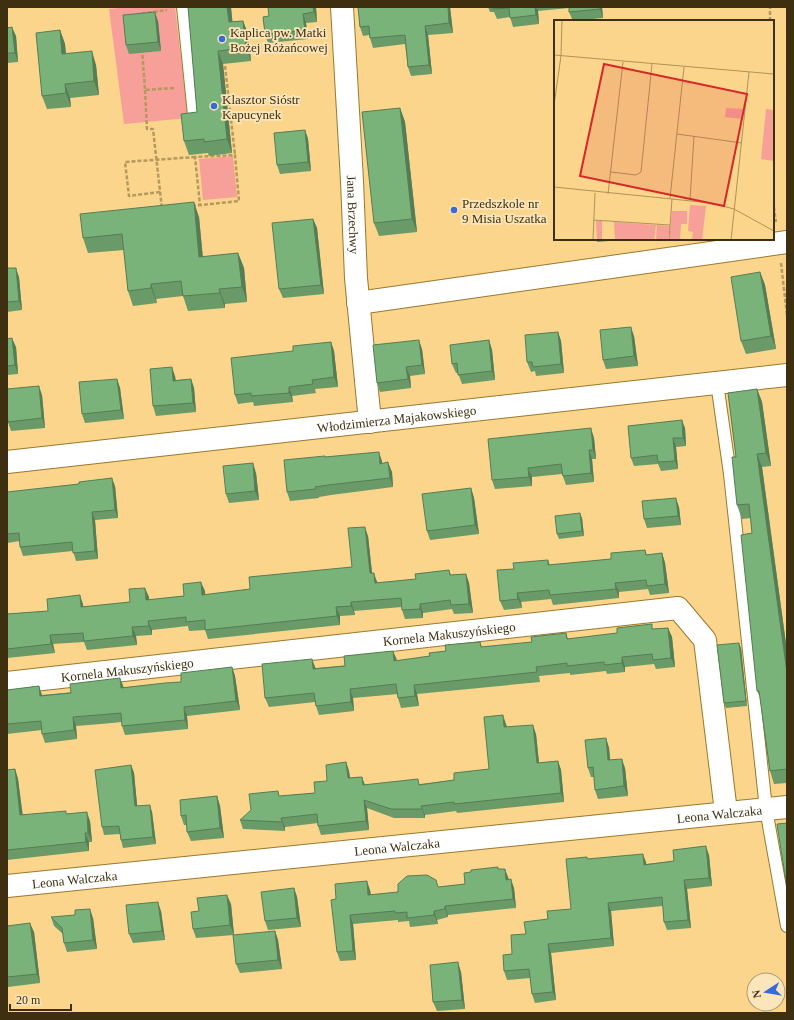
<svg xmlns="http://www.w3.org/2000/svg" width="794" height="1020" font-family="Georgia,serif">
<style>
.green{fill:#f79f99}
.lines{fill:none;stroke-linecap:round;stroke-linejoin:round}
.service-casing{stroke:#9b782d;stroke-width:14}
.minor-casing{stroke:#9b782d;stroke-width:24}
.path{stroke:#b6995e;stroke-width:2.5;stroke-dasharray:4 2;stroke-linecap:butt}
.service{stroke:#fff;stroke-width:12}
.minor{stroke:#fff;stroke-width:22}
.wall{fill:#699a68}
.shaded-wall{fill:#557d55}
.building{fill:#7ab379;stroke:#557d55}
.poi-dot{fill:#396ada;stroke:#fbe5ba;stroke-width:1.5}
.labels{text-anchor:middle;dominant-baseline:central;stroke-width:3.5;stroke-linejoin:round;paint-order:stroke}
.poi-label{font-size:13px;fill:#3e2f10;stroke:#fbe5ba;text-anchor:start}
.street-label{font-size:13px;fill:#3e2f10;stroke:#fbe5ba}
.inset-road{fill:none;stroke:#af935a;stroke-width:1}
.view{fill:#d62828;fill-opacity:0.15;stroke:#d62828;stroke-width:2}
.inset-edge{fill:none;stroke:#3e2f10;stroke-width:2}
</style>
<rect width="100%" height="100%" fill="#fad58b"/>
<path class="green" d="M 128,7 L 175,7 L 188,118 L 124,124 L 109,9 Z
M 233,156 L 237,197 L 203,200 L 199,159 Z"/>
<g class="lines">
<defs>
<path id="service" d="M 183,7 L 194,115
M 717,383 L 730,474 L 766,809 L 787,926"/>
<g id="minor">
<path id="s1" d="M 342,7 L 352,181 L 356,278 L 370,422"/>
<path d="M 358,303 L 787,242"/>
<path id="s2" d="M 7,462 L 787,375"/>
<path id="s3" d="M 7,683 L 678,608 L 705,640 L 726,812"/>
<path id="s4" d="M 7,886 L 787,807"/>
</g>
</defs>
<use href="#service" class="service-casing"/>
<use href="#minor" class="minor-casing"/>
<path class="path" d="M 140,17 L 139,14 L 167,10
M 770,21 L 770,7
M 142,49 L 145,90 L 174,88
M 225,66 L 235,155
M 145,90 L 147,129 L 153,129 L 162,209
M 160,192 L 129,196 L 125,162 L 195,157
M 773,201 L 776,222
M 192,206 L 239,201 L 235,155 L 195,157 L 200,205
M 781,263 L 787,315"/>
<use href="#service" class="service"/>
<use href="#minor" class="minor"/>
</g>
<path class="wall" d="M 188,7 L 231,7 L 232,22 L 243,21 L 248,34 L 251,61 L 223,64 L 232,153 L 209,156 L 208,153 L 189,155 L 184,141 L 197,112 Z
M 268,7 L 316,7 L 317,22 L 306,23 L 308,39 L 268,43 L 265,34 L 269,16 Z
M 358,7 L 450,7 L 453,33 L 428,35 L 432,74 L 411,76 L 408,67 L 405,44 L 373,48 L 370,38 L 369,35 L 363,36 L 360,27 Z
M 488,7 L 602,7 L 603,18 L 573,21 L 569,12 L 569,8 L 538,11 L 539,24 L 513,27 L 510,17 L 497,19 L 494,12 L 490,12 Z
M 158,21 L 161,51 L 129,54 L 126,45 Z
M 7,28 L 16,36 L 18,62 L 7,63 Z
M 60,30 L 65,44 L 66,54 L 96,65 L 99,95 L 70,98 L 71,107 L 47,109 L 42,96 Z
M 400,108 L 405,122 L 417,232 L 379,236 L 374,223 Z
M 305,130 L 308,139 L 311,171 L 280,174 L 277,165 Z
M 199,217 L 203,257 L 238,253 L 244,268 L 247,302 L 225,304 L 225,308 L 188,311 L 183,296 L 156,299 L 157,303 L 133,306 L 128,291 L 124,250 L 88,253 L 83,238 Z
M 313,219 L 317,228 L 324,294 L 283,298 L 279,289 Z
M 596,239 L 635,239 L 597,242 Z
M 7,268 L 19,277 L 22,310 L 7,312 Z
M 760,272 L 765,285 L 776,349 L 746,354 L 741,341 Z
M 558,332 L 561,341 L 564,373 L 536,376 L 535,371 L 531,372 L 527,362 Z
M 634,336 L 638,366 L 606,369 L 603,360 Z
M 7,339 L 16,347 L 18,374 L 7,375 Z
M 489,340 L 492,350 L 495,380 L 462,384 L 458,373 L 456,373 L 452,364 Z
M 331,342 L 334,351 L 338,387 L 315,389 L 316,393 L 292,396 L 293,402 L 254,406 L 253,402 L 238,404 L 235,395 L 293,351 Z
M 422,349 L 425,374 L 410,376 L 411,388 L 380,392 L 377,383 Z
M 175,376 L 176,380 L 191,379 L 194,388 L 196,412 L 156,416 L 153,406 Z
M 117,379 L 120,388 L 124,419 L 85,423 L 82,414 Z
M 757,389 L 762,402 L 771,466 L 762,467 L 787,651 L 787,783 L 774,784 L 770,771 L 760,697 L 757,691 L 752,533 L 751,518 L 742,519 L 737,505 L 736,457 Z
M 42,395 L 45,428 L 11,431 L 8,422 Z
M 685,428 L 686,446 L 676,447 L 678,469 L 661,471 L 658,464 L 634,466 L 631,458 Z
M 594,438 L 596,459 L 592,459 L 594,482 L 566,485 L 562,474 L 532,477 L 532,486 L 495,489 L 492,480 Z
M 382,461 L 382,463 L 392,472 L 393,487 L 331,495 L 319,497 L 319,498 L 290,501 L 287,492 Z
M 256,473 L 259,500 L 229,503 L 226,494 Z
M 115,486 L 118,518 L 95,520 L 98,559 L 76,561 L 73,551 L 23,556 L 20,547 L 20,541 L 7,543 L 7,492 Z
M 471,488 L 474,498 L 479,534 L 430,540 L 427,531 Z
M 679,507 L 681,525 L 647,528 L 644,519 Z
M 582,518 L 584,536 L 559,539 L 557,534 Z
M 368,536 L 372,573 L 378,583 L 416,579 L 449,570 L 451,575 L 466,574 L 469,583 L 473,613 L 454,614 L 452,609 L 423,613 L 423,618 L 405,619 L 402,610 L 402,607 L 354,611 L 355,615 L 340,616 L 340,625 L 208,639 L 205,630 L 189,631 L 188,626 L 152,630 L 152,635 L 136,636 L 137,645 L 87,650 L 84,642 L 53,644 L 55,653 L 7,658 L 7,614 L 48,611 L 83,604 L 83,607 L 130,602 L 149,597 L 149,600 L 184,596 L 205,591 L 205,595 L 250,589 L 352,567 Z
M 645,550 L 647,555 L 662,553 L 665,563 L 669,593 L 650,595 L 648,589 L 619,592 L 619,598 L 553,605 L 551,599 L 521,602 L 522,608 L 504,610 L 500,601 L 514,569 L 548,560 L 550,565 L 611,559 Z
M 668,628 L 672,637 L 675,667 L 656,669 L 654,664 L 625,667 L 625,672 L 607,674 L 606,671 L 570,675 L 570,673 L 539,676 L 540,682 L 417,694 L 419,706 L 401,708 L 398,698 L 398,694 L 353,698 L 354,711 L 319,715 L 316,706 L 315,702 L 269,707 L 265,698 L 316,668 L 397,661 L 430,656 L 446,651 L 480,642 L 482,647 L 532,642 L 566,633 L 568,639 Z
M 741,648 L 747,706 L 726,708 L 724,703 Z
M 232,667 L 235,676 L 240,710 L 187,716 L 188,729 L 125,735 L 122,726 L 122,722 L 101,724 L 76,726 L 77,739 L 45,743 L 42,734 L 42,730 L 7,734 L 7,690 L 39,686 L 42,695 L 181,682 Z
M 506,724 L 507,727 L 536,734 L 539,763 L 558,761 L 561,770 L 564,802 L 457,813 L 456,811 L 425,815 L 425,818 L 394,818 L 367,808 L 369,830 L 321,835 L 318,826 L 318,823 L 285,827 L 285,831 L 243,829 L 240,820 L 280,796 L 315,793 L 346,762 L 349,771 L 350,778 L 362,777 L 365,785 L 420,784 L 454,780 L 489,769 Z
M 606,738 L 609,748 L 610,760 L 625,768 L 628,796 L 598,799 L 595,790 L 594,777 L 591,777 L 588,768 Z
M 131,765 L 134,773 L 137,806 L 152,812 L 156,844 L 123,848 L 121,840 L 120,834 L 104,835 L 102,827 Z
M 15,769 L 18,779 L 22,815 L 67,814 L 90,821 L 92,842 L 89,842 L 89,851 L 7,860 L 7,770 Z
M 217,796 L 220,806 L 224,838 L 191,841 L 187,832 L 187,825 L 184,825 L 181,816 Z
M 709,855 L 712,886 L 687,889 L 691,928 L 667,930 L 664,922 L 663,906 L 611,911 L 614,946 L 551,953 L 556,1000 L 535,1003 L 532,994 L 530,978 L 507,980 L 504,971 L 512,954 L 526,934 L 548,919 L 571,909 L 588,859 L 646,862 L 646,864 L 674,861 Z
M 499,869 L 508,877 L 509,880 L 514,888 L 516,908 L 448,915 L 448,917 L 437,920 L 438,924 L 410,927 L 409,921 L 398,922 L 398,920 L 353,924 L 356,960 L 340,961 L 337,952 L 336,899 L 370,890 L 371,895 L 465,884 Z
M 294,888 L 297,897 L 301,927 L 268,930 L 265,921 Z
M 231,904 L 234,935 L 196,938 L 193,929 L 199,911 Z
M 161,911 L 165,940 L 133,943 L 129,934 Z
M 51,917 L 93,918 L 97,949 L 67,952 L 64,943 L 63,934 L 54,926 Z
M 7,926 L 34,932 L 40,983 L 8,987 L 7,983 Z
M 275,931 L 278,940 L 282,969 L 240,973 L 236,964 Z
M 461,972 L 465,1009 L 437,1011 L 433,1002 Z"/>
<path class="shaded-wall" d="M 227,7 L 231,7 L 234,36 L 229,22 Z
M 313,7 L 316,7 L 317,22 L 314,12 Z
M 448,7 L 450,7 L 453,33 L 449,23 Z
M 535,7 L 536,7 L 538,11 L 539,24 L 536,15 Z
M 600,7 L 602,7 L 603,18 L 600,9 Z
M 155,12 L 158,21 L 161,51 L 158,42 Z
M 303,14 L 306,23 L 308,39 L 305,30 Z
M 243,21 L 248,34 L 251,61 L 246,48 Z
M 425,26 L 428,35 L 432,74 L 429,65 Z
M 12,27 L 16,36 L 18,62 L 15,53 Z
M 60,30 L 65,44 L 67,68 L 62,54 Z
M 92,51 L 96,65 L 99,95 L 94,81 Z
M 218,51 L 223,64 L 232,153 L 227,139 Z
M 65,84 L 70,98 L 71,107 L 66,93 Z
M 400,108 L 405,122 L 417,232 L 412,219 Z
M 305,130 L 308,139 L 311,171 L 308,162 Z
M 194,202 L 199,217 L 204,272 L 199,257 Z
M 313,219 L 317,228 L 324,294 L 321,285 Z
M 238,253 L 244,268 L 247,302 L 242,287 Z
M 16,268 L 19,277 L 22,310 L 19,301 Z
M 760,272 L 765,285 L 776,349 L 771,336 Z
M 151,284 L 156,299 L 157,303 L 151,288 Z
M 219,289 L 225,304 L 225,308 L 220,293 Z
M 631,327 L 634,336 L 638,366 L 634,356 Z
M 558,332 L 561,341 L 564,373 L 561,364 Z
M 12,338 L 16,347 L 18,374 L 15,365 Z
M 419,340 L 422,349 L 425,374 L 422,365 Z
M 489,340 L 492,350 L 495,380 L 492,371 Z
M 331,342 L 334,351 L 338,387 L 334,377 Z
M 172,367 L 175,376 L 176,390 L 173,381 Z
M 406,367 L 410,376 L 411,388 L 408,379 Z
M 117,379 L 120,388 L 124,419 L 121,410 Z
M 191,379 L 194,388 L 196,412 L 193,403 Z
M 39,386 L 42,395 L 45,428 L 42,418 Z
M 289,387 L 292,396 L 293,402 L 289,393 Z
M 757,389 L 762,402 L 771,466 L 766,453 Z
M 682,420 L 685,428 L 686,446 L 683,438 Z
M 591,428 L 594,438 L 596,459 L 593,450 Z
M 673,438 L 676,447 L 678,469 L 675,461 Z
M 589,450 L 592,459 L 594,482 L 591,473 Z
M 379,452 L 382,461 L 383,473 L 380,464 Z
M 757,454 L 762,467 L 787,651 L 787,673 Z
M 388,462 L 392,472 L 393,487 L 390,478 Z
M 253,463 L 256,473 L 259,500 L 255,491 Z
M 528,468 L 532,477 L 532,486 L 529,477 Z
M 112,478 L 115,486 L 118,518 L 115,510 Z
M 471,488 L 474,498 L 479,534 L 475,525 Z
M 676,498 L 679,507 L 681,525 L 678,516 Z
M 92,512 L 95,520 L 98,559 L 95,551 Z
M 580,513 L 582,518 L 584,536 L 582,531 Z
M 365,527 L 368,536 L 373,582 L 370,573 Z
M 662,553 L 665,563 L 669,593 L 665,584 Z
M 374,573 L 377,582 L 378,592 L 375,583 Z
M 466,574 L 469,583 L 473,613 L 469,604 Z
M 201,582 L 205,591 L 206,604 L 202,595 Z
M 615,583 L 619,592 L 619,598 L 616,589 Z
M 145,588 L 149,597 L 150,609 L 146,600 Z
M 517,593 L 521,602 L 522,608 L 518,599 Z
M 80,595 L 83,604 L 84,616 L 81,607 Z
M 351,602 L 354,611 L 355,615 L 351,606 Z
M 420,604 L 423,613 L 423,618 L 420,609 Z
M 336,607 L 340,616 L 340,625 L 337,616 Z
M 148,621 L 152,630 L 152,635 L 149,626 Z
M 132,627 L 136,636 L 137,645 L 133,636 Z
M 668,628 L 672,637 L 675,667 L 671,658 Z
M 50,635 L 53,644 L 55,653 L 51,644 Z
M 739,643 L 741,648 L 747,706 L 746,701 Z
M 393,651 L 397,660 L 394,661 Z
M 622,657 L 625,667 L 625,672 L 622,663 Z
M 312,659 L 316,669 L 313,669 Z
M 232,667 L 235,676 L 240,710 L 236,701 Z
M 120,678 L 124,688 L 121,688 Z
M 414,685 L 417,694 L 419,706 L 415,696 Z
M 39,686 L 42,696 L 40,696 Z
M 350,689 L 353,698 L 354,711 L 351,702 Z
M 184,707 L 187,716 L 188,729 L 185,720 Z
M 503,715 L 506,724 L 508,736 L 504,727 Z
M 73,717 L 76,726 L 77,739 L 74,730 Z
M 533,725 L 536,734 L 540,772 L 537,763 Z
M 606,738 L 609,748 L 611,770 L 608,760 Z
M 622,759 L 625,768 L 628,796 L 624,786 Z
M 558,761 L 561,770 L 564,802 L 561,793 Z
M 346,762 L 349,771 L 351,787 L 348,778 Z
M 131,765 L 134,773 L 138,814 L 135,806 Z
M 15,769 L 18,779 L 24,824 L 20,815 Z
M 362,777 L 365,786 L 363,785 Z
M 217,796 L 220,806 L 224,838 L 220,828 Z
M 364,800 L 367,808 L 369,830 L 366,821 Z
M 150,805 L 152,812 L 156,844 L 153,837 Z
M 421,806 L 425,815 L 425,818 Z
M 87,812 L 90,821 L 92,842 L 88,833 Z
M 281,818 L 285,827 L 285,831 L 282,822 Z
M 85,833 L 89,842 L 89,851 L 86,842 Z
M 706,846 L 709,855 L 712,886 L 709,878 Z
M 643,854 L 646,862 L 647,873 L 644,865 Z
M 505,869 L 508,877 L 510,889 L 506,880 Z
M 511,879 L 514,888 L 516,908 L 513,899 Z
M 684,880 L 687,889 L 691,928 L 688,920 Z
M 367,881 L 370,890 L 372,904 L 368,895 Z
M 294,888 L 297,897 L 301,927 L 297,918 Z
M 227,895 L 231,904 L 234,935 L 230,925 Z
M 158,902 L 161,911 L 165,940 L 162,931 Z
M 608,903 L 611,911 L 614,946 L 611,938 Z
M 445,906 L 448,915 L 448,917 L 445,909 Z
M 90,909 L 93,918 L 97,949 L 93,940 Z
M 434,911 L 437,920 L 438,924 L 434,915 Z
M 350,915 L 353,924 L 356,960 L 353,951 Z
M 30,923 L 34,932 L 40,983 L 37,974 Z
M 275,931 L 278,940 L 282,969 L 278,960 Z
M 548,944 L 551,953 L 556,1000 L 553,992 Z
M 458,962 L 461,972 L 465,1009 L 462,1000 Z"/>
<path class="building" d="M 188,7 L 227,7 L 229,22 L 243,21 L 246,48 L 218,51 L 227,139 L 204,142 L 204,139 L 184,141 L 181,114 L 197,112 Z
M 268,7 L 313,7 L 314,12 L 303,14 L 305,30 L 265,34 L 263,17 L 269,16 Z
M 358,7 L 448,7 L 449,23 L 425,26 L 429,65 L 408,67 L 405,35 L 370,38 L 369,26 L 360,27 Z
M 493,7 L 535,7 L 536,15 L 510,18 L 509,8 L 493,9 Z
M 569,7 L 600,7 L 600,9 L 569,12 Z
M 155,12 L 158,42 L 126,45 L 123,15 Z
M 12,27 L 15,53 L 7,53 L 7,28 Z
M 60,30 L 62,54 L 92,51 L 94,81 L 65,84 L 66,93 L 42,96 L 36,33 Z
M 400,108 L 412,219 L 374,223 L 362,112 Z
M 305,130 L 308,162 L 277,165 L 274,133 Z
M 194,202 L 199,257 L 238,253 L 242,287 L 219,289 L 220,293 L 183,296 L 181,281 L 151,284 L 151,288 L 128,291 L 122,234 L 83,238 L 80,214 Z
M 313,219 L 321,285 L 279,289 L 272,223 Z
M 7,268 L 16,268 L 19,301 L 7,302 Z
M 760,272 L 771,336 L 741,341 L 731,277 Z
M 631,327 L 634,356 L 603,360 L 600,330 Z
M 558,332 L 561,364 L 533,367 L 532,362 L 527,362 L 525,335 Z
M 12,338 L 15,365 L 7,366 L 7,339 Z
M 419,340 L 422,365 L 406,367 L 408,379 L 377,383 L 373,345 Z
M 489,340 L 492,371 L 458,375 L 457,363 L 452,364 L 450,345 Z
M 331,342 L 334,377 L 312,380 L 313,384 L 289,387 L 289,393 L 251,396 L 251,393 L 235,395 L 231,358 L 293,351 L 293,346 Z
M 172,367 L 173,381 L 191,379 L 193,403 L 153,406 L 150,369 Z
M 117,379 L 121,410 L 82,414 L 79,382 Z
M 39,386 L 42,418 L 8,422 L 7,413 L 7,389 Z
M 757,389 L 766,453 L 757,454 L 787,673 L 787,769 L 770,771 L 759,691 L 757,691 L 741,535 L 752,533 L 749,504 L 737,505 L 732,457 L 736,457 L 728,393 Z
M 682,420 L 683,438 L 673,438 L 675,461 L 658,462 L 657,455 L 631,458 L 628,426 Z
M 591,428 L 593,450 L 589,450 L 591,473 L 563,476 L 561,464 L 528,468 L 529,477 L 492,480 L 488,439 Z
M 379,452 L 380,464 L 388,462 L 390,478 L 328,485 L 315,487 L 316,489 L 287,492 L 284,460 L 325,456 L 325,457 Z
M 253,463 L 255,491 L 226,494 L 223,466 Z
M 112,478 L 115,510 L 92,512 L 95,551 L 73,553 L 72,542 L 20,547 L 19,533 L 7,534 L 7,492 L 79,484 L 79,482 Z
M 471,488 L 475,525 L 427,531 L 422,494 Z
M 676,498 L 678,516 L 644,519 L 642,501 Z
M 580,513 L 582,531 L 557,534 L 555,516 Z
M 365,527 L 370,573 L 374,573 L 375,583 L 416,579 L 415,574 L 449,570 L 450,575 L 466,574 L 469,604 L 451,605 L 450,600 L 420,604 L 420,609 L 402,610 L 401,598 L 351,602 L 351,606 L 336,607 L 337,616 L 205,630 L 205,620 L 186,622 L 186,617 L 148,621 L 149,626 L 132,627 L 133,636 L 84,641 L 83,633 L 50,635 L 51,644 L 7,649 L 7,614 L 48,611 L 47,599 L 80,595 L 81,607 L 130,602 L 129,589 L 145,588 L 146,600 L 184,596 L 183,584 L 201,582 L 202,595 L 250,589 L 249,577 L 352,567 L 348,528 Z
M 645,550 L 646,555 L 662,553 L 665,584 L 647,586 L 646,580 L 615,583 L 616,589 L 550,595 L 549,590 L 517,593 L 518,599 L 500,601 L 497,570 L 514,569 L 513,563 L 548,560 L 548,565 L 611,559 L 611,553 Z
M 652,624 L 652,629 L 668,628 L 671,658 L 653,660 L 652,654 L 622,657 L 622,663 L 604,665 L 604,662 L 567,666 L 567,663 L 536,667 L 537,672 L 414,685 L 415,696 L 398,698 L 396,684 L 350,689 L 351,702 L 316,706 L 314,693 L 265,698 L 262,664 L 312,659 L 313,669 L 345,666 L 344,656 L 393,651 L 394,661 L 430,656 L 429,653 L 446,651 L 445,645 L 480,642 L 481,647 L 532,642 L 531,637 L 566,633 L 567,639 L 617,633 L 617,628 Z
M 739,643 L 746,701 L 724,703 L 717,645 Z
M 232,667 L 236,701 L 184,707 L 185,720 L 122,726 L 121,713 L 98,715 L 73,717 L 74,730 L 42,734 L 41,721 L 7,724 L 7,690 L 39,686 L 40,696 L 71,693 L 70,684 L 120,678 L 121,688 L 165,683 L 181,682 L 181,673 Z
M 503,715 L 504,727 L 533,725 L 537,763 L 558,761 L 561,793 L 454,804 L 454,802 L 421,806 L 422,809 L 391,809 L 364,800 L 366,821 L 318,826 L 317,814 L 281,818 L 282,822 L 240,820 L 251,810 L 249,794 L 278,791 L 279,796 L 315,793 L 314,782 L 327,781 L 326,765 L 346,762 L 348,778 L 362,777 L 363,785 L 418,779 L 419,785 L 454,780 L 454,773 L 489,769 L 484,717 Z
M 606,738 L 608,760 L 622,759 L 624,786 L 595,790 L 593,767 L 588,768 L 585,740 Z
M 131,765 L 135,806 L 150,805 L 153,837 L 121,840 L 119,826 L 102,827 L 95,770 Z
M 15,769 L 20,815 L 66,811 L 66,814 L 87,812 L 88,833 L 85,833 L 86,842 L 7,850 L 7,770 Z
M 217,796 L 220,828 L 187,832 L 186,815 L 181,816 L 180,800 Z
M 787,823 L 787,888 L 777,824 Z
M 706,846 L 709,878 L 684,880 L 688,920 L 664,922 L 662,897 L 608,903 L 611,938 L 548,944 L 553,992 L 532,994 L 529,969 L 504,971 L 503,955 L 512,954 L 511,935 L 526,934 L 524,922 L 548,919 L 547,911 L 571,909 L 566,859 L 587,857 L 587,859 L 643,854 L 644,865 L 674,861 L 673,850 Z
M 498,867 L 498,869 L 505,869 L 506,880 L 511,879 L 513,899 L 445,906 L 445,909 L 434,911 L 434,915 L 407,918 L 407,912 L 395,913 L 395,911 L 350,915 L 353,951 L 337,952 L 331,900 L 336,899 L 335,884 L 367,881 L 368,895 L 398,892 L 398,884 L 407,876 L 427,875 L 436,880 L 438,887 L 465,884 L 464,873 L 471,872 L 471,870 Z
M 294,888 L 297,918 L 265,921 L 261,892 Z
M 227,895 L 230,925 L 193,929 L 191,912 L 199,911 L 197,898 Z
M 158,902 L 162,931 L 129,934 L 126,905 Z
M 90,909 L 93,940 L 64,943 L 62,928 L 51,917 L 75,915 L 75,910 Z
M 30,923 L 37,974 L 7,977 L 7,926 Z
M 275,931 L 278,960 L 236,964 L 233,935 Z
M 458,962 L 462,1000 L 433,1002 L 430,965 Z"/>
<g class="poi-dot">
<circle cx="222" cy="39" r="4"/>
<circle cx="214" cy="106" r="4"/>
<circle cx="454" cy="210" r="4"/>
</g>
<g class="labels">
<g class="poi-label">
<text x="230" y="32">Kaplica pw. Matki<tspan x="230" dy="15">Bożej Różańcowej</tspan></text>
<text x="222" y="99">Klasztor Sióstr<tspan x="222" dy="15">Kapucynek</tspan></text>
<text x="462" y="203">Przedszkole nr<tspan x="462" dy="15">9 Misia Uszatka</tspan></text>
</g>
<g class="street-label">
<text stroke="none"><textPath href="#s1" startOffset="208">Jana Brzechwy</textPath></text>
<text stroke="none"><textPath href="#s2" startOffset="392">Włodzimierza Majakowskiego</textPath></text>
<text stroke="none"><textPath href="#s3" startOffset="445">Kornela Makuszyńskiego</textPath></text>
<text stroke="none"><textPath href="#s3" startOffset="121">Kornela Makuszyńskiego</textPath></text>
<text stroke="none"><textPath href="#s4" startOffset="716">Leona Walczaka</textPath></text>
<text stroke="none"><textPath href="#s4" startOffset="392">Leona Walczaka</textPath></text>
<text stroke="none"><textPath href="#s4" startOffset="68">Leona Walczaka</textPath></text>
</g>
</g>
<g transform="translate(554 20)">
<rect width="220" height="220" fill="#fad58b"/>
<path d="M 172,88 L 189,89 L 188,99 L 171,97 ZM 212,89 L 220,90 L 220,141 L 207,139 ZM 136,185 L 152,186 L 148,220 L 134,220 L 138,219 L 139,212 L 134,211 ZM 118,191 L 133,191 L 133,204 L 127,204 L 126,220 L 115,220 ZM 42,201 L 48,201 L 48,220 L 43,220 ZM 60,202 L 102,205 L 100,220 L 61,220 ZM 103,205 L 116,206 L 114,220 L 102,220 Z" fill="#f79f99"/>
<path class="inset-road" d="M 0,35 L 220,54M 0,85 L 7,36 L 8,0M 123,114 L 188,123M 57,152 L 82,155 L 87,152 L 98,44M 0,167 L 157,183 L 180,189 L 220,211M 54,174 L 69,42M 116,178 L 130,47M 136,180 L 140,116M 39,200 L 116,205M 39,220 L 41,173M 115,220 L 118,179M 177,220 L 195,52"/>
<path class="view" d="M 50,44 L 193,74 L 170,186 L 26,156 Z"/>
<rect width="220" height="220" class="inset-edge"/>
</g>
<rect width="794" height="1020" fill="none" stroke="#3e2f10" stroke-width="16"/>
<g transform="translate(766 992) rotate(258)"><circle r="19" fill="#fbe5ba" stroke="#af9c76"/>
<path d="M0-3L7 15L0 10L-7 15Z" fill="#396ada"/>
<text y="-6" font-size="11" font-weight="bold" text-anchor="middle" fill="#3e2f10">N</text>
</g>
<path d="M10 1004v6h61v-6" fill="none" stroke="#3e2f10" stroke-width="2"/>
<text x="16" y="1004" font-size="12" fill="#3e2f10" stroke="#fbe5ba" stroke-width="3" paint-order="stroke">20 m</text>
</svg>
